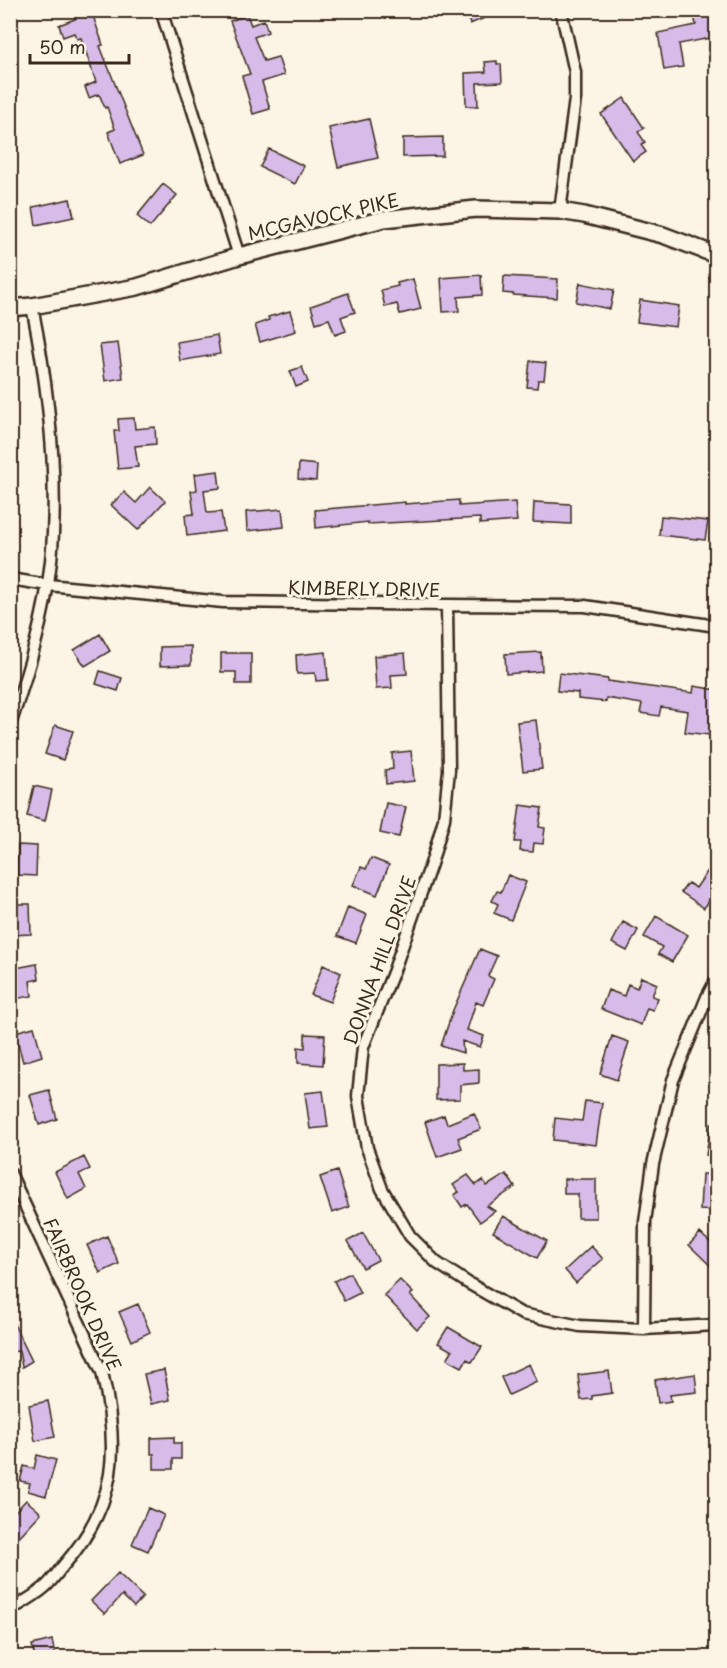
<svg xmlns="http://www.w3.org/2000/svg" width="727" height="1668" font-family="'Playpen Sans',sans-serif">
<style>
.building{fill:#d7bbe9;stroke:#3b2a1e;stroke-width:1.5}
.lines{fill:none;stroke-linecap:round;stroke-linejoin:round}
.minor-casing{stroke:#3b2a1e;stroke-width:15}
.secondary-casing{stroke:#3b2a1e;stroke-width:20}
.minor{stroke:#fcf5e5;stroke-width:10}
.secondary{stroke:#fcf5e5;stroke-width:15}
.labels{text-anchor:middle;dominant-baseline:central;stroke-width:6;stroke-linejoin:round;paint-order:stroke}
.street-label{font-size:18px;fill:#3b2a1e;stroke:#fcf5e5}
</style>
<rect width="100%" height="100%" fill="#fcf5e5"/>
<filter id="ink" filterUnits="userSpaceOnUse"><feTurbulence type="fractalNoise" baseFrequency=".0167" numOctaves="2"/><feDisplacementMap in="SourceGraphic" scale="12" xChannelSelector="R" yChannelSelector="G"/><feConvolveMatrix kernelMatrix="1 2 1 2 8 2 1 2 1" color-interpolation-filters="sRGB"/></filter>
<g filter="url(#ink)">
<path class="building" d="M 72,10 L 91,10 L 103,45 L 100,46 L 143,155 L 120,164 L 108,132 L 115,129 L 107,107 L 105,108 L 99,94 L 89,98 L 85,87 L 96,82 L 81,38 L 77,39 L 74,33 L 63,37 L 59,25 L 75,19 Z
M 465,10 L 502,10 L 502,11 L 470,24 Z
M 711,12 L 716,37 L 679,44 L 683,67 L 664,70 L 658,33 L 696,25 L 694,15 Z
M 247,15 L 251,25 L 264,20 L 268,32 L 254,37 L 264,61 L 278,57 L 284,75 L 262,82 L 270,109 L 253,114 L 242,76 L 250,74 L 230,21 Z
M 497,61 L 497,64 L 501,64 L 502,82 L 477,83 L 478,106 L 466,106 L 465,73 L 486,72 L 485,62 Z
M 624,98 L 644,128 L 638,132 L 645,142 L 641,145 L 646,152 L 633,161 L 601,114 Z
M 369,119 L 378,158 L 338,167 L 329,128 Z
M 443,137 L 443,156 L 403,157 L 403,138 Z
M 269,149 L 304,166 L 295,184 L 260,167 Z
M 163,184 L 177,195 L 150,227 L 137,216 Z
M 70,199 L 74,217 L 36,225 L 33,207 Z
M 481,275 L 482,295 L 458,297 L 459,311 L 443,312 L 441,278 Z
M 504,276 L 558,279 L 557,298 L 513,295 L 513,294 L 503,293 Z
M 413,279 L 421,309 L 400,314 L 397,304 L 385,307 L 381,290 L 398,286 L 397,283 Z
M 580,283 L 614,290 L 610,309 L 576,302 Z
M 348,293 L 355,312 L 341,317 L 346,331 L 335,335 L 329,319 L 316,323 L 311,306 Z
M 640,300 L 679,306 L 676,327 L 637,322 Z
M 290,311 L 296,331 L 260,342 L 255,325 L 269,320 L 268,317 Z
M 217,335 L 220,354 L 180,361 L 177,342 Z
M 118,343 L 123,378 L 105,381 L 100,345 Z
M 530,361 L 546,363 L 544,380 L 538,380 L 537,388 L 527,387 Z
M 302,367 L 308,382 L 296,387 L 290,371 Z
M 134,418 L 135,429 L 155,427 L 156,444 L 135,446 L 138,467 L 118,469 L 114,431 L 119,431 L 118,419 Z
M 299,463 L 317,465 L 316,481 L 298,479 Z
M 218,471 L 220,488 L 204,490 L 207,513 L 221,512 L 224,531 L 187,536 L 185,515 L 194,514 L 191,491 L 197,490 L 195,474 Z
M 150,487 L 165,501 L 138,530 L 111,505 L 124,492 L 136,503 Z
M 459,500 L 459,506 L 515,502 L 517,521 L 480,524 L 480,518 L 368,524 L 368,522 L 316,528 L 315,510 L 405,502 L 405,504 Z
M 534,502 L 571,504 L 571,524 L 533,522 Z
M 282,509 L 284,527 L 247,531 L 246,512 Z
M 661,516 L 708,521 L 705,540 L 659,535 Z
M 100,634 L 110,651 L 85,666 L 74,650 Z
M 191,646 L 191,665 L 160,666 L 160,647 Z
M 326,652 L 328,680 L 316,681 L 315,673 L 297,674 L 296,655 Z
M 541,652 L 542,671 L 506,674 L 505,654 Z
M 221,653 L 251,653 L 251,684 L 236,684 L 236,672 L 221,672 Z
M 405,653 L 407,674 L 391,675 L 392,688 L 376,689 L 374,656 Z
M 100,671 L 122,678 L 118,691 L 96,684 Z
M 559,673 L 608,679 L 608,681 L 693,693 L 694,686 L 717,690 L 717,710 L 713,709 L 709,735 L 685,732 L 688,711 L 661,707 L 659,716 L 640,713 L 642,704 L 606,698 L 606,702 L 578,699 L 578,693 L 557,691 Z
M 536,720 L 542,769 L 523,771 L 517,722 Z
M 55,725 L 73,731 L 63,760 L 45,754 Z
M 411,751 L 414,781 L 386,784 L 385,770 L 393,769 L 392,753 Z
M 34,786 L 52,790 L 45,821 L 27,816 Z
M 386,803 L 406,807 L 399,837 L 380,833 Z
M 520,805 L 542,808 L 539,827 L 545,828 L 543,844 L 534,843 L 533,852 L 520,851 L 521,842 L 515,842 Z
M 18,845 L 37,846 L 36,876 L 17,875 Z
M 371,858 L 389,865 L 377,895 L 353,885 L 361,867 L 366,869 Z
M 709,869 L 717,875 L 717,890 L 704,908 L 681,892 L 688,883 L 696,888 Z
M 508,875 L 526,882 L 511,920 L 494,913 L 498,904 L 492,901 L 497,891 L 501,892 Z
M 10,904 L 30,904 L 31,934 L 11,935 Z
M 348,907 L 367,915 L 356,943 L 337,936 Z
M 656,916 L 688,935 L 672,962 L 658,954 L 662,947 L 644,937 Z
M 623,922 L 638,930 L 627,951 L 612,943 Z
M 480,949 L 497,956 L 488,976 L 494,979 L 483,1005 L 476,1002 L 467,1030 L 484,1036 L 480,1047 L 462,1041 L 463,1053 L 441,1046 L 453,1010 Z
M 37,964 L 39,979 L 30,981 L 32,996 L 14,999 L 10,982 L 10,969 Z
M 323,965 L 341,973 L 330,1002 L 311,995 Z
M 641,977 L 657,984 L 652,996 L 658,998 L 653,1010 L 647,1008 L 641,1025 L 601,1009 L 608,990 L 624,996 L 628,984 L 637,988 Z
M 34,1027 L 42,1056 L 23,1062 L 15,1032 Z
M 305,1034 L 325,1035 L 323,1065 L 298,1063 L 298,1047 L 305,1048 Z
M 612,1036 L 629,1042 L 617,1080 L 600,1074 Z
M 463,1063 L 463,1070 L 479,1069 L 479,1083 L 460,1085 L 460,1099 L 436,1100 L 436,1064 Z
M 49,1090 L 57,1119 L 39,1125 L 30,1095 Z
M 323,1091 L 328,1127 L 310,1129 L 305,1093 Z
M 585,1101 L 602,1103 L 596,1145 L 553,1140 L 555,1118 L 582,1121 Z
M 474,1113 L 481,1129 L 458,1138 L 462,1148 L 437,1157 L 425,1122 L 444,1115 L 447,1124 Z
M 711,1124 L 717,1125 L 717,1156 L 706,1155 Z
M 84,1157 L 90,1169 L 79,1174 L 86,1189 L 68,1199 L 55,1172 Z
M 337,1171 L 349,1207 L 332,1213 L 320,1177 Z
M 506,1174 L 515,1187 L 487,1206 L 495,1211 L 480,1222 L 467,1204 L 462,1207 L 454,1195 L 459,1192 L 453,1185 L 468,1175 L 476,1185 L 483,1180 L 487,1186 Z
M 702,1174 L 717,1174 L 717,1211 L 700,1210 Z
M 564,1179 L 596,1179 L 596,1218 L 578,1218 L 578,1194 L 564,1194 Z
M 503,1216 L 547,1241 L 537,1258 L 493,1232 Z
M 363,1233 L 378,1260 L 363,1268 L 348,1241 Z
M 700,1233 L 717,1249 L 717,1272 L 689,1245 Z
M 107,1236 L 119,1264 L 100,1273 L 87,1245 Z
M 591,1246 L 603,1259 L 576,1283 L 565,1270 Z
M 350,1273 L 360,1293 L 344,1301 L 334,1281 Z
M 400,1280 L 413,1293 L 410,1295 L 430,1317 L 417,1329 L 384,1295 Z
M 138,1304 L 150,1332 L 132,1341 L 119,1312 Z
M 10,1316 L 32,1361 L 22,1367 L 19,1351 L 10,1352 Z
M 448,1327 L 482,1347 L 472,1362 L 467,1359 L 462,1367 L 447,1359 L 452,1351 L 438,1343 Z
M 529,1364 L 537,1382 L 509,1395 L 501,1377 Z
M 164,1370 L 170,1400 L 151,1404 L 144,1374 Z
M 609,1371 L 612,1393 L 592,1396 L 592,1399 L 581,1400 L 578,1375 Z
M 695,1374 L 697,1392 L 670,1395 L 671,1401 L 658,1403 L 655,1380 Z
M 48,1401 L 55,1437 L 35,1441 L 29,1405 Z
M 174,1437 L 174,1443 L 181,1443 L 181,1459 L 173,1459 L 173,1469 L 154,1469 L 154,1454 L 151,1454 L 151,1438 Z
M 37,1455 L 56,1460 L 46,1496 L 28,1491 L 30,1483 L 20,1481 L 24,1466 L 34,1469 Z
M 26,1500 L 41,1513 L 17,1539 L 10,1533 L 10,1517 Z
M 148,1508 L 164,1515 L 148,1551 L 132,1544 Z
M 118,1573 L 143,1597 L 134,1607 L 122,1595 L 105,1614 L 91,1601 Z
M 52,1640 L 56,1658 L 35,1658 L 32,1645 Z"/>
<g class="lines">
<defs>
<path id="minor" d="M 161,10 L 239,256
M 560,211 L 575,99 L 575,72 L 561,10
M 10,579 L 48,585 L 223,602 L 447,605 L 585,606 L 716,626
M 447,605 L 449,770 L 444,819 L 432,861 L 394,970 L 363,1047 L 358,1096 L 367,1148 L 382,1189 L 410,1236 L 437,1263 L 468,1283 L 522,1314 L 580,1326 L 644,1329 L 716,1325
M 10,725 C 28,672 45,617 51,561 C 59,479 48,386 32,306
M 10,1173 L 102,1372 C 120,1449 118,1504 63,1566 C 57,1573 52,1581 45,1587 C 35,1596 22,1603 10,1610
M 644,1329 L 645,1222 L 653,1164 L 673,1080 L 707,997 L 716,980"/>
<path id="secondary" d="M 10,308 L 32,306 L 137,287 L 239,256 L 384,219 L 476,209 L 560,211 L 584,215 L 663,235 L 716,255"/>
</defs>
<use href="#minor" class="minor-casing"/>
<use href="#secondary" class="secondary-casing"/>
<use href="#minor" class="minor"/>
<use href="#secondary" class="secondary"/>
</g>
</g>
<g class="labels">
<g class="street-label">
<text transform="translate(323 216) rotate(-13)">MCGAVOCK PIKE</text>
<text transform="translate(364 588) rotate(1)">KIMBERLY DRIVE</text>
<text transform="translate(379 960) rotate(-70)">DONNA HILL DRIVE</text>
<text transform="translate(83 1294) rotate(66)">FAIRBROOK DRIVE</text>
</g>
</g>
<rect width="727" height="1668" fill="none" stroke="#fcf5e5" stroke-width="36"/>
<rect x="18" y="18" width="691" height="1632" fill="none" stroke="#3b2a1e" stroke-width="2" filter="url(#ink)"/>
<path d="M30 54v9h99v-9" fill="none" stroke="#3b2a1e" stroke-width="3"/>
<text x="39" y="54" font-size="18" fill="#3b2a1e" stroke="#fcf5e5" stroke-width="4.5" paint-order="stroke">50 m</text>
</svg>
